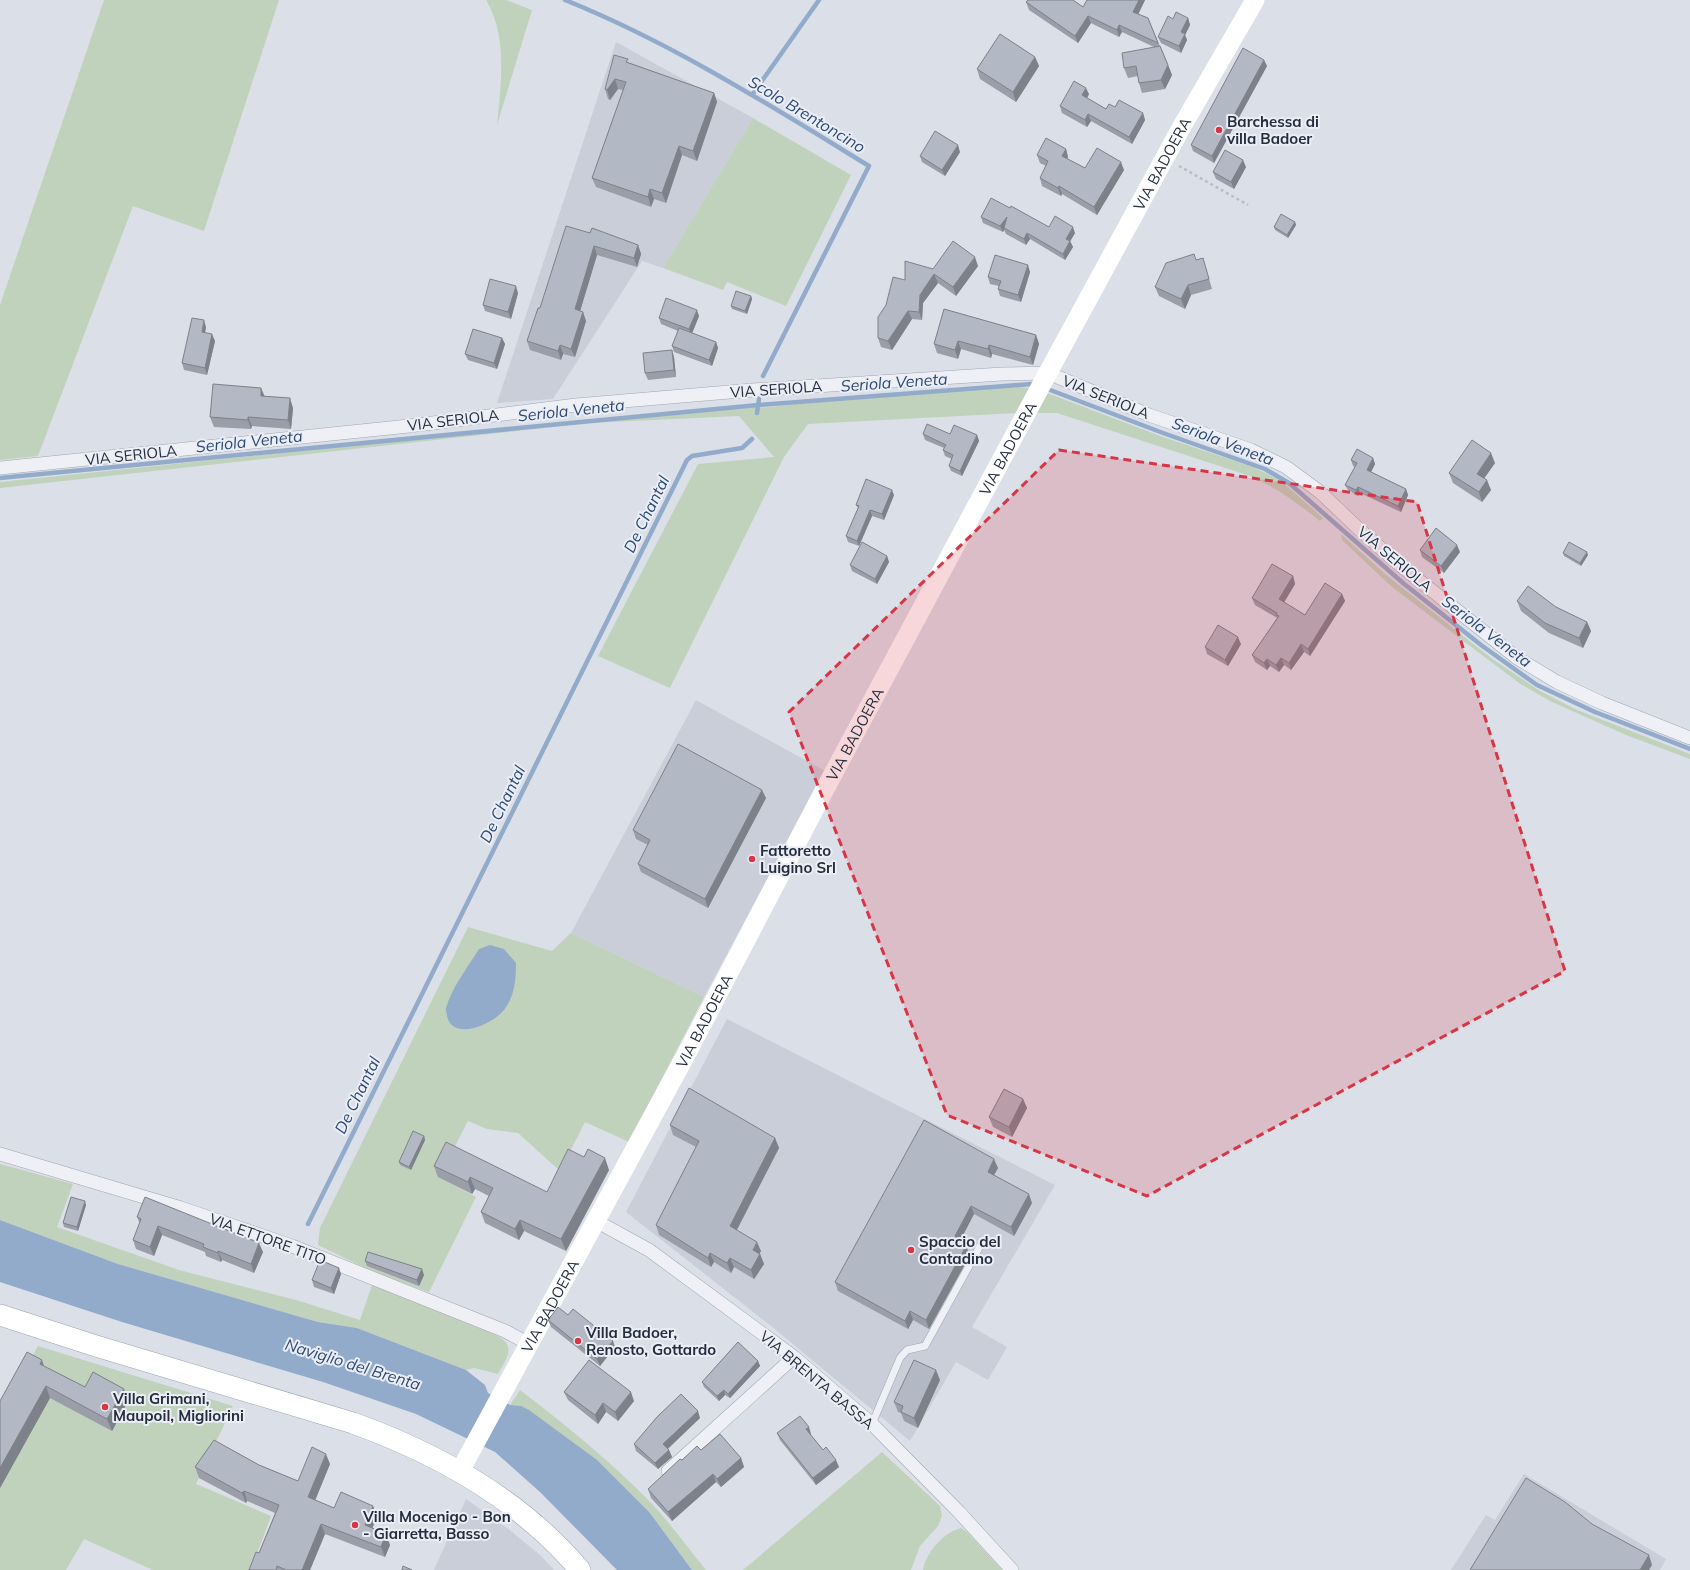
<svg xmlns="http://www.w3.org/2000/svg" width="1690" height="1570" font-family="Mulish,sans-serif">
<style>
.built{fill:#c9ced9}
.green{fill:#c0d2bc}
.water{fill:#93abcb}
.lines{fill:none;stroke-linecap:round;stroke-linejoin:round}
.stream{stroke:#93abcb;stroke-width:4.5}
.service-casing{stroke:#a0a6b1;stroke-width:8}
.minor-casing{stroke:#a0a6b1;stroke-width:14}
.primary-casing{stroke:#9aa3b4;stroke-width:22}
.path{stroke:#b9bdc5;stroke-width:2.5;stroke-dasharray:3 3;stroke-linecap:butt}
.service{stroke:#eef0f5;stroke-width:7}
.minor{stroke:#eef0f5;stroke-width:13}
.secondary{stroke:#fff;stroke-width:19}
.primary{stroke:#fff;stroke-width:21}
.wall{fill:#999ea9}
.shaded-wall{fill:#7d8189}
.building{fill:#b2b8c4;stroke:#7d8189}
.marked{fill:#d83546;fill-opacity:0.2;stroke:#d83546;stroke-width:3;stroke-dasharray:8 5;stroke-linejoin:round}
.poi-dot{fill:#d83546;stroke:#ebeef5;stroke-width:1.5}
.labels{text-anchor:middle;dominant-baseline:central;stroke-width:4;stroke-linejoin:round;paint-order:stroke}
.poi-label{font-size:15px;font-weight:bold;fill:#242d3e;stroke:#ebeef5;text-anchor:start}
.street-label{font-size:15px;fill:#242d3e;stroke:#ebeef5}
.water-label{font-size:16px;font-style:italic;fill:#2c4975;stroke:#ebeef5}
</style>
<rect width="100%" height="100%" fill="#dbdfe7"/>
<path class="built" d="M 616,42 L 753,118 L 663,268 L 642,261 L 553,399 L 497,403 Z
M 696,700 L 825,771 L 704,997 L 571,933 Z
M 727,1019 L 1055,1185 L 972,1327 L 1007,1347 L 988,1380 L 956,1362 L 910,1441 L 771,1326 L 626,1212 Z
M 1524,1474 L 1666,1559 L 1660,1570 L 1451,1570 L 1486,1515 L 1495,1520 Z
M 466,1499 L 511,1531 L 541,1556 L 554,1570 L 434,1570 Z"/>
<path class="green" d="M 104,0 L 279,0 L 204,231 L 133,206 L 38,456 L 0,460 L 0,305 Z
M 486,0 L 506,0 L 532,10 L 497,125 C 501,84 508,37 486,0 Z
M 753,118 L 851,175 L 786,306 L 727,282 L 723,290 L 663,268 Z
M 1017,387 L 1031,388 L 1017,413 L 808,424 L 784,457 L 670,688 L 598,656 L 698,464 L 774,457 L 739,416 L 589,423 L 0,488 L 0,482 L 678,412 L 770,407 L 868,396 Z
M 1047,393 L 1163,437 L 1253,467 L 1276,478 L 1288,487 L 1323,518 L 1320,521 C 1297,503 1277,488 1250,476 L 1057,413 L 1035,413 Z
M 1341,534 L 1385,574 L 1491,658 L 1540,691 L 1577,710 L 1690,754 L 1690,759 L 1626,735 L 1552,702 L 1519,683 L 1392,587 L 1342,540 Z
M 468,927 L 552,951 L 571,933 L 704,997 L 629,1142 L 585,1122 L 560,1171 L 518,1133 L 487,1129 L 468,1121 L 439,1177 L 476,1197 L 429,1292 L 378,1274 L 318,1245 L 320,1228 Z
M 0,1164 L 73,1184 L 57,1227 L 179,1270 L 296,1300 L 360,1320 L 372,1285 L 494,1334 C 517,1345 508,1356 498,1374 L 474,1368 L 466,1370 L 357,1328 L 318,1322 L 118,1264 L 0,1220 Z
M 38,1346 L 233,1406 L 196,1484 L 271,1516 L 251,1570 L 153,1570 L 84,1539 L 66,1570 L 0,1570 L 0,1414 Z
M 520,1390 C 567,1426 613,1463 654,1506 C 672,1526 689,1549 706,1570 L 692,1570 L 650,1513 L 510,1405 Z
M 882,1452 L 940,1506 L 942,1516 L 938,1526 L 920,1546 L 911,1570 L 743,1570 Z
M 961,1528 L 967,1532 L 1002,1570 L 923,1570 C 926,1552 944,1532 961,1528 Z"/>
<path class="water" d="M 490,945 L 504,949 L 516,963 C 516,978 515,994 506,1007 C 497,1023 453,1043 447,1016 C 447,1013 445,1010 446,1008 C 452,987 468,967 479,949 Z
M 0,1220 L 118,1264 L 318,1322 L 357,1328 L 466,1370 L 485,1385 L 488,1393 L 510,1405 L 521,1406 L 529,1410 L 597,1460 L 650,1513 L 692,1570 L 617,1570 L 540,1492 L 495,1452 L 416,1414 L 323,1382 L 122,1322 L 0,1282 Z"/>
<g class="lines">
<path class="stream" d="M 565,0 C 672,43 771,106 869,166 L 763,376
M 752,95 L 819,0
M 1045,388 L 1163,433 L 1265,469 L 1289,483 L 1403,583 L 1481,645 L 1537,685 L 1595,712 L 1690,749
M 757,413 L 759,399
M 0,478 L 758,405 L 1032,384 L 1036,385
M 308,1224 L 687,460 L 692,456 L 742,448 L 752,439"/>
<defs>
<path id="service" d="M 872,1424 L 900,1358 L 907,1350 L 925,1346 L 980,1246"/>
<path id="minor" d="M 0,468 L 409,426 L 576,405 L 753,390 L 1002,374 L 1048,373 L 1149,415 L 1251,450 L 1286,467 L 1320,492 L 1360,530 L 1401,566 L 1517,658 L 1557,682 L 1602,703 L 1690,738
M 0,1154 L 181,1208 L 292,1246 L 505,1331 L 529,1344
M 596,1221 L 649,1250 L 794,1357 L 872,1424 L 959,1512 L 1012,1570
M 668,1471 L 794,1357"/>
<path id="primary" d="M 0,1315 L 96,1346 L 353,1423 C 439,1454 520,1499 580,1570"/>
</defs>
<use href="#service" class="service-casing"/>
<use href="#minor" class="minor-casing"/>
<use href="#primary" class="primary-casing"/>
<path class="path" d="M 1179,166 L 1248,205"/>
<use href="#service" class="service"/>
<use href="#minor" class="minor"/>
<path class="secondary" id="s1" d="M 460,1471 L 687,1053 L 825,789 L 1044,380 L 1181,128 L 1255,0"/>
<use href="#primary" class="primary"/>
</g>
<path class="wall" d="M 1087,0 L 1145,0 L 1138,14 L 1148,18 L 1168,65 L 1172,75 L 1165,89 L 1142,93 L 1139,83 L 1138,76 L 1128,78 L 1124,68 L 1154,47 L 1122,32 L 1119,37 L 1091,23 L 1078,43 L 1029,10 L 1026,2 L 1083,7 Z
M 1188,18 L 1190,25 L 1185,35 L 1187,40 L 1181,53 L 1161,43 L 1158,37 L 1173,19 Z
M 1035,57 L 1039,66 L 1016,102 L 980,79 L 977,69 Z
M 1264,60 L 1267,66 L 1214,163 L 1193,151 L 1191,145 Z
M 630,63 L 714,93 L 717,102 L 697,161 L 682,155 L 666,203 L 654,199 L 651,207 L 596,187 L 592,178 L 623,90 L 618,89 L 610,100 L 608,99 L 605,89 Z
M 1089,94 L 1087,98 L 1106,109 L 1115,107 L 1143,113 L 1145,120 L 1132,144 L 1091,121 L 1087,127 L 1062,113 L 1060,106 Z
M 1066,149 L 1068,157 L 1067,159 L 1085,168 L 1124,170 L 1097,215 L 1062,194 L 1061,196 L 1042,186 L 1040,178 L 1046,166 L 1040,163 L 1037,155 Z
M 960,152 L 945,176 L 922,162 L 920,156 Z
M 1246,167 L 1234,189 L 1216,179 L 1213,172 Z
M 981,217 L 1049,227 L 1075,233 L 1070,241 L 1073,247 L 1065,260 L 1030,239 L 1026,245 L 1006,234 L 1004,230 L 1003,232 L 983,223 Z
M 1295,222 L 1296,225 L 1288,238 L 1275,230 L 1274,227 Z
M 590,233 L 638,245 L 641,254 L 637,267 L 597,255 L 580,311 L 583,312 L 586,321 L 575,357 L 563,354 L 561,360 L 530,350 L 527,341 L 540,308 Z
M 1203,258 L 1212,289 L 1191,295 L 1185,309 L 1159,296 L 1155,287 L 1196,260 Z
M 978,266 L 956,296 L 938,283 L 923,303 L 922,320 L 912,319 L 892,350 L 881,347 L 878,338 L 886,305 L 905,280 L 933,269 Z
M 1030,272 L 1021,302 L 1000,296 L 998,289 L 999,286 L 990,284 L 988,277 Z
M 518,293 L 511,319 L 485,311 L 483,305 Z
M 751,296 L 752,299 L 747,314 L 732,309 L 731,306 Z
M 944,309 L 1036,335 L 1039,344 L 1033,365 L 992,354 L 991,358 L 961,349 L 958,359 L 937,353 L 934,344 Z
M 699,316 L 692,333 L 716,342 L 718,348 L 712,366 L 674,352 L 672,346 L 678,331 L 661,324 L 659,318 Z
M 206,327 L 205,332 L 215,341 L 207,375 L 184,370 L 182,363 Z
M 502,338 L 505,344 L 497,369 L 468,360 L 465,354 Z
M 674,357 L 676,377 L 648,380 L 645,373 Z
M 264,396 L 293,408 L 291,429 L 252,426 L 251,429 L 214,427 L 210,417 Z
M 923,434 L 950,434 L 977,435 L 979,441 L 962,476 L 951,471 L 949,466 L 952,459 L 945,456 L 943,450 L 944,448 L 925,440 Z
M 1373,458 L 1375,464 L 1371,472 L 1406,489 L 1408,495 L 1401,512 L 1360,493 L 1358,496 L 1348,490 L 1345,485 L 1355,467 L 1353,466 L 1351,460 Z
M 1495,463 L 1484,478 L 1491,490 L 1482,502 L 1453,483 L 1449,473 Z
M 894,495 L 884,520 L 872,516 L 859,546 L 848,542 L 846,536 L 858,508 L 856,505 Z
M 1420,550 L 1460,552 L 1444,573 L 1422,557 Z
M 1563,553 L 1588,555 L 1581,566 L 1564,556 Z
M 887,556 L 889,562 L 877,584 L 852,571 L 850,565 Z
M 1293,576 L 1295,584 L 1284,602 L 1305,615 L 1342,594 L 1345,601 L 1310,656 L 1304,652 L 1291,670 L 1284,665 L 1279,672 L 1270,666 L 1267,670 L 1255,662 L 1252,655 L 1277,618 L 1255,605 L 1252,598 Z
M 1517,601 L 1556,607 L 1587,622 L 1591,631 L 1583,648 L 1549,633 L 1521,611 Z
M 1241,644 L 1228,666 L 1207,654 L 1205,647 Z
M 766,798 L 708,908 L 641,872 L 638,864 L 648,845 L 636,839 L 633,830 Z
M 1023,1099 L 1027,1108 L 1012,1137 L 993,1127 L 989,1117 Z
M 670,1125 L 775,1138 L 779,1148 L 737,1230 L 761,1251 L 759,1254 L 760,1254 L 764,1264 L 754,1279 L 734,1267 L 731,1273 L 714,1262 L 711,1267 L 659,1235 L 656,1225 L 696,1147 L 673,1135 Z
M 424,1136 L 425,1140 L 411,1170 L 400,1165 L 399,1162 Z
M 434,1166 L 547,1192 L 609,1170 L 566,1251 L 524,1231 L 519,1240 L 485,1223 L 481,1212 L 489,1196 L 475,1189 L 472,1194 L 438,1177 Z
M 998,1168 L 994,1175 L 1032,1203 L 1014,1236 L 974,1214 L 960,1240 L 970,1255 L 929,1329 L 913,1320 L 908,1329 L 838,1291 L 835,1282 Z
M 86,1205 L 78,1231 L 64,1227 L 63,1223 Z
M 137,1217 L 263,1252 L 254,1273 L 222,1260 L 221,1262 L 206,1256 L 205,1252 L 162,1235 L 154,1256 L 136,1249 L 133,1240 L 140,1224 Z
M 365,1261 L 424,1275 L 419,1286 L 367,1266 Z
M 341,1274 L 334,1294 L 314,1287 L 312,1280 Z
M 568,1315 L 615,1347 L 600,1366 L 551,1327 L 548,1320 Z
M 758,1361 L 760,1366 L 730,1398 L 725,1395 L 719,1401 L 704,1387 L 702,1382 Z
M 44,1366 L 85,1387 L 128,1401 L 112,1431 L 50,1398 L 0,1488 L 0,1401 Z
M 940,1380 L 918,1428 L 904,1421 L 901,1413 L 898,1412 L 894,1402 Z
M 564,1392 L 634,1401 L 618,1421 L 606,1412 L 598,1424 L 568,1400 Z
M 700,1418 L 668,1449 L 669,1450 L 672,1457 L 658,1469 L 636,1451 L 634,1444 Z
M 777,1433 L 811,1434 L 810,1434 L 823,1450 L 839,1467 L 816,1485 L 780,1440 Z
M 701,1450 L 741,1458 L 744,1467 L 721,1487 L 716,1482 L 672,1521 L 651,1498 L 648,1489 Z
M 330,1464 L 315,1500 L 334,1508 L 373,1506 L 377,1517 L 372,1528 L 390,1545 L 385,1557 L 325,1534 L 310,1570 L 249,1570 L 259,1553 L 275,1513 L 247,1501 L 246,1503 L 199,1478 L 195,1467 L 259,1465 L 298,1481 Z"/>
<path class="shaded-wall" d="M 1139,0 L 1145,0 L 1136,19 L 1133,12 Z
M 1088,16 L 1091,23 L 1078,43 L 1075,36 Z
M 1188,18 L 1190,25 L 1185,35 L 1187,40 L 1181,53 L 1179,46 L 1181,32 Z
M 1119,25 L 1122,32 L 1119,37 L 1117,30 Z
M 1035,57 L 1039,66 L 1016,102 L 1013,92 Z
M 1264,60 L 1267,66 L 1214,163 L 1212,156 Z
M 1168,65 L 1172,75 L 1165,89 L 1161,80 Z
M 615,79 L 618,89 L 610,100 L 607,90 Z
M 1086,88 L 1089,94 L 1085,102 L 1082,95 Z
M 714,93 L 717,102 L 697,161 L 693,151 Z
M 1143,113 L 1145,120 L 1132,144 L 1129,137 Z
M 1088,114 L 1091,121 L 1087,127 L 1085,120 Z
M 958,145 L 960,152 L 945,176 L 942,170 Z
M 679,146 L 682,155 L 666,203 L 662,193 Z
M 1066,149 L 1068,157 L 1065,164 L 1062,156 Z
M 1243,160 L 1246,167 L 1234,189 L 1231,182 Z
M 1121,162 L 1124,170 L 1097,215 L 1094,207 Z
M 1059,186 L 1062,194 L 1061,196 L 1058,188 Z
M 650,189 L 654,199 L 651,207 L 648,197 Z
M 1007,217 L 1004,228 L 1004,230 L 1003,232 L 1000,226 Z
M 1295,222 L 1296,225 L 1288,238 L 1287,235 Z
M 1073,227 L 1075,233 L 1068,245 L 1066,239 Z
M 1027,233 L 1030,239 L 1026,245 L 1024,239 Z
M 1070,241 L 1073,247 L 1065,260 L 1063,254 Z
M 638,245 L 641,254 L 637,267 L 634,258 Z
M 594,246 L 597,255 L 578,318 L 575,309 Z
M 975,257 L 978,266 L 956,296 L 953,287 Z
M 1028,265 L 1030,272 L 1021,302 L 1018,295 Z
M 934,274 L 938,283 L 923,303 L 922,320 L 919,312 L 920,295 Z
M 1188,285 L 1191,295 L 1185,309 L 1181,299 Z
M 516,286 L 518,293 L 511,319 L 508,312 Z
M 751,296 L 752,299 L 747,314 L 745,311 Z
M 697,310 L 699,316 L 691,336 L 689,329 Z
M 908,311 L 912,319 L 892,350 L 888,341 Z
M 583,312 L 586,321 L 575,357 L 571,349 Z
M 204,320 L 206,327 L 204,338 L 202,332 Z
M 212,334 L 215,341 L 207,375 L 205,368 Z
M 1036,335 L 1039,344 L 1033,365 L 1030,357 Z
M 502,338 L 505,344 L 497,369 L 494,363 Z
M 958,341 L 961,349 L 958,359 L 955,350 Z
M 716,342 L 718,348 L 712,366 L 709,360 Z
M 560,345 L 563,354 L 561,360 L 558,351 Z
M 989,345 L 992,354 L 991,358 L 988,349 Z
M 672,350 L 674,357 L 676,377 L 674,370 Z
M 261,388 L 265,397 L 261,396 Z
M 290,398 L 293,408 L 291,429 L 288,420 Z
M 248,417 L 252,426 L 251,429 L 248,420 Z
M 977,435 L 979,441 L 962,476 L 960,471 Z
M 1491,453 L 1495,463 L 1481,483 L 1477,474 Z
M 1373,458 L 1375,464 L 1369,476 L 1367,470 Z
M 1487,480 L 1491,490 L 1482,502 L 1479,492 Z
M 1358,487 L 1360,493 L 1358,496 L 1356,490 Z
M 1406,489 L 1408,495 L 1401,512 L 1398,506 Z
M 892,490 L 894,495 L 884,520 L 882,514 Z
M 870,510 L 872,516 L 859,546 L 857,541 Z
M 1457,545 L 1460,552 L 1444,573 L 1441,566 Z
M 1587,552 L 1588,555 L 1581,566 L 1580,563 Z
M 887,556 L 889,562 L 877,584 L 875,579 Z
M 1293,576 L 1295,584 L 1282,606 L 1279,599 Z
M 1342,594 L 1345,601 L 1310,656 L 1308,649 Z
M 1587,622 L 1591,631 L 1583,648 L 1579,638 Z
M 1238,637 L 1241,644 L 1228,666 L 1225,660 Z
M 1301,644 L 1304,652 L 1291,670 L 1289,663 Z
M 1281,658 L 1284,665 L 1279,672 L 1276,665 Z
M 1267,659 L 1270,666 L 1267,670 L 1264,663 Z
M 762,790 L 766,798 L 708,908 L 705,899 Z
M 1023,1099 L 1027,1108 L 1012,1137 L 1009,1127 Z
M 424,1136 L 425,1140 L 411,1170 L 409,1167 Z
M 775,1138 L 779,1148 L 734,1235 L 730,1226 Z
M 605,1158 L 609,1170 L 566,1251 L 561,1239 Z
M 994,1159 L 998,1168 L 991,1180 L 988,1172 Z
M 470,1177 L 475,1189 L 472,1194 L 468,1182 Z
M 1029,1194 L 1032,1203 L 1014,1236 L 1011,1227 Z
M 85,1201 L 86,1205 L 78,1231 L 77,1227 Z
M 971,1206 L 974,1214 L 958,1245 L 955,1236 Z
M 520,1220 L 524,1231 L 519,1240 L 515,1229 Z
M 158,1226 L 162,1235 L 154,1256 L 150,1247 Z
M 757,1242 L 761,1251 L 756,1259 L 753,1250 Z
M 259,1243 L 263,1252 L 254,1273 L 251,1264 Z
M 966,1246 L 970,1255 L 929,1329 L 926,1320 Z
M 218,1251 L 222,1260 L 221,1262 L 218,1253 Z
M 710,1253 L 714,1262 L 711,1267 L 708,1258 Z
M 760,1254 L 764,1264 L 754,1279 L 751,1270 Z
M 730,1258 L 734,1267 L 731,1273 L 727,1263 Z
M 339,1268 L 341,1274 L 334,1294 L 331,1288 Z
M 422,1269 L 424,1275 L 419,1286 L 417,1280 Z
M 910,1311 L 913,1320 L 908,1329 L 905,1321 Z
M 613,1341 L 615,1347 L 600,1366 L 597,1359 Z
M 42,1360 L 46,1372 L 40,1364 Z
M 758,1361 L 760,1366 L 730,1398 L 728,1394 Z
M 936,1370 L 940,1380 L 918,1428 L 914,1418 Z
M 46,1386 L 50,1398 L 0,1488 L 0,1468 Z
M 124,1389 L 128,1401 L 112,1431 L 107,1419 Z
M 724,1390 L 725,1395 L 719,1401 L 717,1396 Z
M 631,1392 L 634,1401 L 618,1421 L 615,1412 Z
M 603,1403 L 606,1412 L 598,1424 L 595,1415 Z
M 698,1411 L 700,1418 L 665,1451 L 663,1444 Z
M 809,1427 L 811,1434 L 809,1436 L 806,1429 Z
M 669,1450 L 672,1457 L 658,1469 L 655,1463 Z
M 326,1454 L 330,1464 L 312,1508 L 308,1497 Z
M 741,1458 L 744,1467 L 721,1487 L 717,1479 Z
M 836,1460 L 839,1467 L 816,1485 L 813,1478 Z
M 713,1474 L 716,1482 L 672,1521 L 668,1512 Z
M 244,1491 L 247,1501 L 246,1503 L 242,1493 Z
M 373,1506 L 377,1517 L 369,1536 L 365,1525 Z
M 321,1524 L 325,1534 L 310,1570 L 302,1570 Z
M 386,1534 L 390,1545 L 385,1557 L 381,1547 Z
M 1649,1555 L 1652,1565 L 1649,1570 L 1640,1570 Z"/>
<path class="building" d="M 1028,0 L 1073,0 L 1083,7 L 1087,0 L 1139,0 L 1133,12 L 1148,18 L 1158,43 L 1119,25 L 1117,30 L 1088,16 L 1075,36 L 1026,2 Z
M 1176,12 L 1188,18 L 1181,32 L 1185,34 L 1179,46 L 1158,37 L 1168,16 L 1173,19 Z
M 1000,34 L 1035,57 L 1013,92 L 977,69 Z
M 1160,46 L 1168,65 L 1161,80 L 1139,83 L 1136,66 L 1124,68 L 1122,53 Z
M 1243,48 L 1264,60 L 1212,156 L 1191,145 Z
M 614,55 L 628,59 L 626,62 L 714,93 L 693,151 L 679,146 L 662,193 L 650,189 L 648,197 L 592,178 L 626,82 L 615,79 L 607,90 L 605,89 Z
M 1074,81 L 1086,88 L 1082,95 L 1106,109 L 1109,104 L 1115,107 L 1119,100 L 1143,113 L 1129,137 L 1088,114 L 1085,120 L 1060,106 Z
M 935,131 L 958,145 L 942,170 L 920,156 Z
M 1046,138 L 1066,149 L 1062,156 L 1085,168 L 1097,148 L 1121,162 L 1094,207 L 1059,186 L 1058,188 L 1040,178 L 1048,161 L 1037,155 Z
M 1225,150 L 1243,160 L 1231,182 L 1213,172 Z
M 991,198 L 1010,208 L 1011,206 L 1049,227 L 1055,216 L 1073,227 L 1066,239 L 1070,241 L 1063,254 L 1027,233 L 1024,239 L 1004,228 L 1007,217 L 1000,226 L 981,217 Z
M 1281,214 L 1295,222 L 1287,235 L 1274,227 Z
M 566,226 L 590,233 L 592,228 L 638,245 L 634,258 L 594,246 L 575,309 L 583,312 L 571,349 L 560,345 L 558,351 L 527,341 L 538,308 L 540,308 Z
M 953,241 L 975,257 L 953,287 L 934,274 L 920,295 L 919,312 L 908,311 L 888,341 L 878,338 L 878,317 L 886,305 L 893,277 L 905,280 L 905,261 L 933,269 Z
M 1194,254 L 1196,260 L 1203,258 L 1209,279 L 1188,285 L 1181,299 L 1155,287 L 1166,263 Z
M 995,255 L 1028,265 L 1018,295 L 998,289 L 1001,281 L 988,277 Z
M 490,279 L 516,286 L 508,312 L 483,305 Z
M 736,291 L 751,296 L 745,311 L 731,306 Z
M 666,298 L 697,310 L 689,329 L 659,318 Z
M 944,309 L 1036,335 L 1030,357 L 989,345 L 988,349 L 958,341 L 955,350 L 934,344 Z
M 192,318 L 204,320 L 202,332 L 212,334 L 205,368 L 182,363 Z
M 679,328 L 716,342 L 709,360 L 672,346 Z
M 473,329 L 502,338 L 494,363 L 465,354 Z
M 672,350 L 674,370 L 645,373 L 643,353 Z
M 213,384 L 261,388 L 261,396 L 290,398 L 288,420 L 248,417 L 248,420 L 210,417 Z
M 927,424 L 950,434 L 954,425 L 977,435 L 960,471 L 949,466 L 953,455 L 943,450 L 946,445 L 923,434 Z
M 1472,440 L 1491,453 L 1477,474 L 1487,480 L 1479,492 L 1449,473 Z
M 1357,449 L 1373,458 L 1367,470 L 1406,489 L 1398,506 L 1358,487 L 1356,490 L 1345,485 L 1357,463 L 1351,460 Z
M 866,479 L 892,490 L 882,514 L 870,510 L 857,541 L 846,536 L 859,506 L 856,505 Z
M 1436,528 L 1457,545 L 1441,566 L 1420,550 Z
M 862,542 L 887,556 L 875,579 L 850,565 Z
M 1569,542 L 1587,552 L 1580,563 L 1563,553 Z
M 1272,564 L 1293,576 L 1279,599 L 1305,615 L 1325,583 L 1342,594 L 1308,649 L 1301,644 L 1289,663 L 1281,658 L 1276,665 L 1267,659 L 1264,663 L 1252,655 L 1279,616 L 1276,615 L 1277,613 L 1252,598 Z
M 1528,586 L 1556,607 L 1587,622 L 1579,638 L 1545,623 L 1517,601 Z
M 1218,625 L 1238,637 L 1225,660 L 1205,647 Z
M 678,744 L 762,790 L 705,899 L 638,864 L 650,840 L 633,830 Z
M 689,1088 L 775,1138 L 730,1226 L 757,1242 L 753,1250 L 760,1254 L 751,1270 L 730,1258 L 727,1263 L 710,1253 L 708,1258 L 656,1225 L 699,1141 L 670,1125 Z
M 1004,1089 L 1023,1099 L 1009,1127 L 989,1117 Z
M 924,1120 L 994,1159 L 988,1172 L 1029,1194 L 1011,1227 L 971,1206 L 955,1236 L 966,1246 L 926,1320 L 910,1311 L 905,1321 L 835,1282 Z
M 413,1131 L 424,1136 L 409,1167 L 399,1162 Z
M 446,1142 L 547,1192 L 568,1149 L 584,1157 L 588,1149 L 605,1158 L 561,1239 L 520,1220 L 515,1229 L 481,1212 L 493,1188 L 470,1177 L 468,1182 L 434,1166 Z
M 71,1197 L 85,1201 L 77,1227 L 63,1223 Z
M 145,1197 L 259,1243 L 251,1264 L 218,1251 L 218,1253 L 203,1247 L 204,1244 L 158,1226 L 150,1247 L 133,1240 L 141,1219 L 137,1217 Z
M 368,1252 L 422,1269 L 417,1280 L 365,1261 Z
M 320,1260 L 339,1268 L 331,1288 L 312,1280 Z
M 558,1307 L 568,1315 L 573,1309 L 613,1341 L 597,1359 L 548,1320 Z
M 738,1342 L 758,1361 L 728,1394 L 724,1390 L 717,1396 L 702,1382 Z
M 27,1352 L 42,1360 L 40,1364 L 85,1387 L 93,1372 L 124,1389 L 107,1419 L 46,1386 L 0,1468 L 0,1401 Z
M 589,1360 L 631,1392 L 615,1412 L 603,1403 L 595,1415 L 564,1392 Z
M 914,1360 L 936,1370 L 914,1418 L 901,1412 L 903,1406 L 894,1402 Z
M 681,1394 L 698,1411 L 663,1444 L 669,1450 L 655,1463 L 634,1444 L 657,1417 Z
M 800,1416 L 809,1427 L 806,1429 L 823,1450 L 826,1447 L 836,1460 L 813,1478 L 777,1433 Z
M 720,1434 L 741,1458 L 717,1479 L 713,1474 L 668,1512 L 648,1489 L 680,1459 L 682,1460 L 697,1446 L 701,1450 Z
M 214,1440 L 259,1465 L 298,1481 L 312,1447 L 326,1454 L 308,1497 L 334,1508 L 341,1492 L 373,1506 L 365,1525 L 386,1534 L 381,1547 L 321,1524 L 302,1570 L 286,1570 L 277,1566 L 276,1570 L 249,1570 L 256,1552 L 259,1553 L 279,1505 L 244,1491 L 242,1493 L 195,1467 Z
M 1526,1478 L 1565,1502 L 1592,1524 L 1649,1555 L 1640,1570 L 1470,1570 Z
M 403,1566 L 412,1570 L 402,1570 Z"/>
<path class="marked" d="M 1059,450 L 1417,502 L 1565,971 L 1147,1196 L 947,1115 L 789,712 Z"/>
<g class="poi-dot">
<circle cx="1219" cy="130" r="4"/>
<circle cx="752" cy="859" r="4"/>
<circle cx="911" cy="1250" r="4"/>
<circle cx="578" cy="1341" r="4"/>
<circle cx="105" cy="1407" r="4"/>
<circle cx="355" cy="1525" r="4"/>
</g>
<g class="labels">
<g class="poi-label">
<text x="1227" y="121">Barchessa di<tspan x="1227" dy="17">villa Badoer</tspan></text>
<text x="760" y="850">Fattoretto<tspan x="760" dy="17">Luigino Srl</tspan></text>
<text x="919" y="1241">Spaccio del<tspan x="919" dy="17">Contadino</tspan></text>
<text x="586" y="1332">Villa Badoer,<tspan x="586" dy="17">Renosto, Gottardo</tspan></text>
<text x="113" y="1398">Villa Grimani,<tspan x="113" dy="17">Maupoil, Migliorini</tspan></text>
<text x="363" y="1516">Villa Mocenigo - Bon<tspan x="363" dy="17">- Giarretta, Basso</tspan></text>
</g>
<g class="street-label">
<text stroke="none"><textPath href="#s1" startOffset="1484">VIA BADOERA</textPath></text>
<text transform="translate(776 389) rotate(-4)">VIA SERIOLA</text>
<text transform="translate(1106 397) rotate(22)">VIA SERIOLA</text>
<text transform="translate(453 420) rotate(-7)">VIA SERIOLA</text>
<text stroke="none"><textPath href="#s1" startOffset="1160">VIA BADOERA</textPath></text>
<text transform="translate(131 455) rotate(-6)">VIA SERIOLA</text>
<text transform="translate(1395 559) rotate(40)">VIA SERIOLA</text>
<text stroke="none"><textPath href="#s1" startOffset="836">VIA BADOERA</textPath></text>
<text stroke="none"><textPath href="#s1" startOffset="512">VIA BADOERA</textPath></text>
<text transform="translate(268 1239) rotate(20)">VIA ETTORE TITO</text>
<text stroke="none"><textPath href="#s1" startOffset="188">VIA BADOERA</textPath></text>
<text transform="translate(817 1380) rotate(40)">VIA BRENTA BASSA</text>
</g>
<g class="water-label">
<text transform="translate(807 114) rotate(31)">Scolo Brentoncino</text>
<text transform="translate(894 382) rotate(-4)">Seriola Veneta</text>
<text transform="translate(571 410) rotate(-6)">Seriola Veneta</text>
<text transform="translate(249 441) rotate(-6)">Seriola Veneta</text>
<text transform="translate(1223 441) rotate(21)">Seriola Veneta</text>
<text transform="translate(646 514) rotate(-64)">De Chantal</text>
<text transform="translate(1487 631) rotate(37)">Seriola Veneta</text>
<text transform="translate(502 804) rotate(-64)">De Chantal</text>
<text transform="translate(357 1095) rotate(-64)">De Chantal</text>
<text transform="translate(353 1364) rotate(17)">Naviglio del Brenta</text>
</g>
</g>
</svg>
